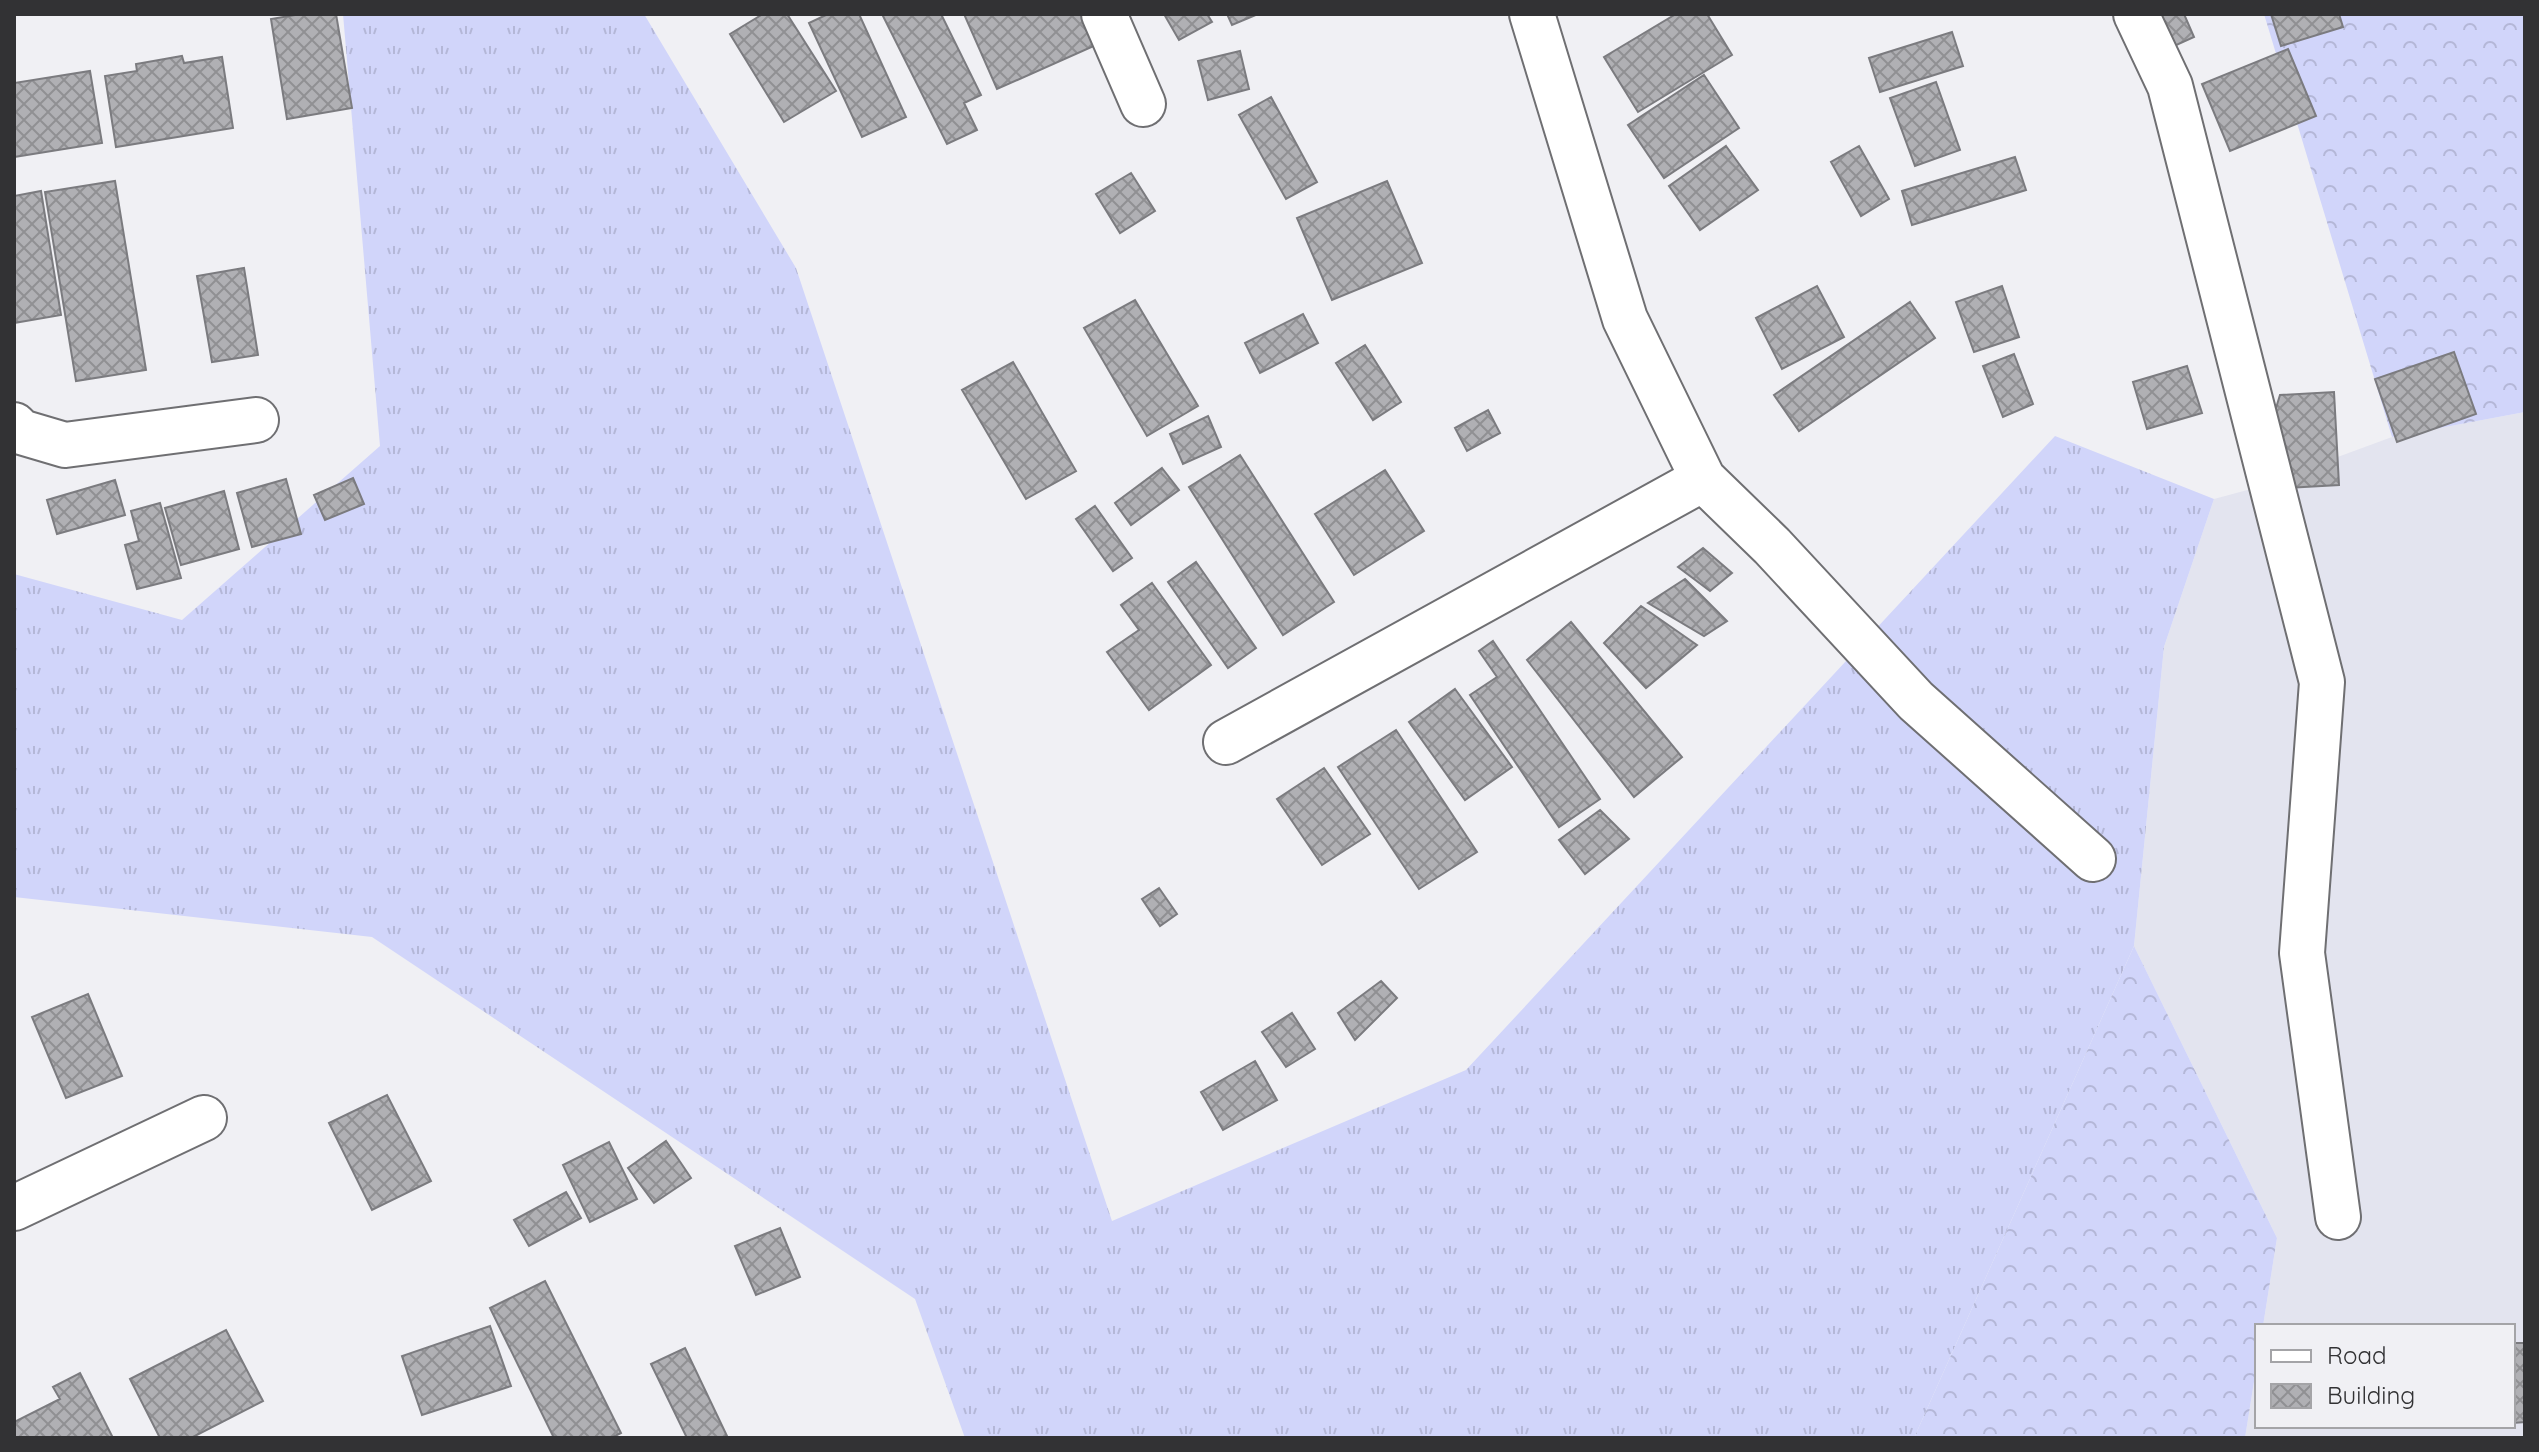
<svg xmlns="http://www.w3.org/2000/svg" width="2539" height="1452" font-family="Quicksand,sans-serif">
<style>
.built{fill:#e3e4ef}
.grass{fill:url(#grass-tufts)}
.forest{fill:url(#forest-crowns)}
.building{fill:url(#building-cross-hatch);stroke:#7b7b7f;stroke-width:2}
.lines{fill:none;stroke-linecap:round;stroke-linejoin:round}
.minor-casing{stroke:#6f6f72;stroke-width:48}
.minor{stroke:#fff;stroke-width:44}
</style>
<defs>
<pattern id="grass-tufts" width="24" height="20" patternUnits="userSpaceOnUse" patternTransform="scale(2)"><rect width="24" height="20" fill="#d1d5fa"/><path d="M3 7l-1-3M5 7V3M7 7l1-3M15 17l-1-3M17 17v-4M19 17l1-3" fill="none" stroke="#b4b7d7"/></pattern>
<pattern id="forest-crowns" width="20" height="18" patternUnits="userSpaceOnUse" patternTransform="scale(2)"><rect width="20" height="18" fill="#d1d5fa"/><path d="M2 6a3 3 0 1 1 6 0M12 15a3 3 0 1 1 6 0" fill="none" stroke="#b4b7d7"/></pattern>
<pattern id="building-cross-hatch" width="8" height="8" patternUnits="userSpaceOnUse" patternTransform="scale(2)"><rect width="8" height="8" fill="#b0b0b4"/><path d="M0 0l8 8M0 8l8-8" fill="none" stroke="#909093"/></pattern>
</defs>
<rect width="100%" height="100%" fill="#f0f0f4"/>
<path class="built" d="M 2525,412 L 2525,1438 L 2245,1438 L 2257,1363 L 2257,1426 L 2513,1426 L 2513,1326 L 2263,1326 L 2277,1238 L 2134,946 L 2164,647 L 2214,499 L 2251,489 L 2392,437 Z"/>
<path class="grass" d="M 343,14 L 644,14 L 796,268 L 1112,1221 L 1466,1070 L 2055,436 L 2214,499 L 2164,647 L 2134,946 L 1914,1438 L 965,1438 L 915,1299 L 372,937 L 14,897 L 14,574 L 182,620 L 380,446 Z"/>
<path class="forest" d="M 2264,14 L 2525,14 L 2525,412 L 2392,437 Z
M 2134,946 L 2277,1238 L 2263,1326 L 2257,1326 L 2257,1363 L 2245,1438 L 1914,1438 Z"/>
<path class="building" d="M 301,14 L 336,14 L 352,108 L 287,119 L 271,19 Z
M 763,14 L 787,14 L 836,91 L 784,122 L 730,34 Z
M 828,14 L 859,14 L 906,117 L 862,137 L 809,23 Z
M 882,14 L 941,14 L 981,95 L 964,103 L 977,130 L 947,144 Z
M 964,14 L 1082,14 L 1096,45 L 997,89 Z
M 1164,14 L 1207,14 L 1212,22 L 1179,40 Z
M 1227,14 L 1258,14 L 1232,25 Z
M 1676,14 L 1707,14 L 1732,55 L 1638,112 L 1604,57 Z
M 2144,14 L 2184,14 L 2194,37 L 2161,52 Z
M 2271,14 L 2339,14 L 2343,27 L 2281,46 Z
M 1952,32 L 1963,66 L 1880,92 L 1869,58 Z
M 2288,49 L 2316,116 L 2230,151 L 2202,84 Z
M 1240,51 L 1249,89 L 1208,100 L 1198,61 Z
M 182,56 L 184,63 L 222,57 L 233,128 L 116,147 L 105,76 L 137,71 L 136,64 Z
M 90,71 L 102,143 L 14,157 L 14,83 Z
M 1704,75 L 1739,128 L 1664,178 L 1628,125 Z
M 1936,82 L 1960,150 L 1915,166 L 1890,98 Z
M 1271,97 L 1317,182 L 1286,199 L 1239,115 Z
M 1726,146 L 1758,190 L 1700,230 L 1669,186 Z
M 1859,146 L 1889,199 L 1861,216 L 1831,162 Z
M 2015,157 L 2026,190 L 1912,225 L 1902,191 Z
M 1131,173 L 1155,211 L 1120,233 L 1096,194 Z
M 115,181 L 146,370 L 76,381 L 45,192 Z
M 1387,181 L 1422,263 L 1332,300 L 1297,218 Z
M 41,191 L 61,315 L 14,323 L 14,196 Z
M 244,268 L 258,355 L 212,362 L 197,276 Z
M 1817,286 L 1844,337 L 1782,369 L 1756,318 Z
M 2002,286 L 2019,337 L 1974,352 L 1956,302 Z
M 1135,300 L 1198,406 L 1147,436 L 1084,328 Z
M 1910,302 L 1935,338 L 1799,431 L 1774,395 Z
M 1303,314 L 1318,343 L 1260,373 L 1245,343 Z
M 1365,345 L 1401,402 L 1373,420 L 1336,363 Z
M 2454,352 L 2476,414 L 2397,442 L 2375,379 Z
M 2014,354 L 2033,404 L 2003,417 L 1983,366 Z
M 1013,362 L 1076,471 L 1026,499 L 962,390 Z
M 2187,366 L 2202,413 L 2147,429 L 2133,382 Z
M 2334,392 L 2339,485 L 2251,490 L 2280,395 Z
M 1488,410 L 1500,433 L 1467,451 L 1455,428 Z
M 1208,416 L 1221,447 L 1183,464 L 1170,434 Z
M 1240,455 L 1334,602 L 1283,635 L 1189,487 Z
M 1162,468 L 1179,490 L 1131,525 L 1115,503 Z
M 1385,470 L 1424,531 L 1354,575 L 1315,514 Z
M 353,478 L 364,504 L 325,520 L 314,495 Z
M 286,479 L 301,534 L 252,547 L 237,493 Z
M 115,480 L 125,515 L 57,534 L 47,500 Z
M 224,491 L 239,549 L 181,565 L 165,508 Z
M 160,503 L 181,578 L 137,589 L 125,545 L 139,541 L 131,511 Z
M 1095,506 L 1132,558 L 1113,571 L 1076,519 Z
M 1703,548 L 1732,573 L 1710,591 L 1678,567 Z
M 1196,562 L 1256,648 L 1228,668 L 1168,582 Z
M 1685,579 L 1727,621 L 1704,636 L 1648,603 Z
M 1152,583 L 1211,665 L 1149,710 L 1107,652 L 1139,630 L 1121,605 Z
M 1641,606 L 1697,645 L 1646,688 L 1604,643 Z
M 1571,622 L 1682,757 L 1634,797 L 1527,660 Z
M 1493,641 L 1600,799 L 1559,827 L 1470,695 L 1497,677 L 1479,651 Z
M 1455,689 L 1512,767 L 1465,800 L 1409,722 Z
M 1396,730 L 1477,852 L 1419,889 L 1338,767 Z
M 1324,768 L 1370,834 L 1322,865 L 1277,799 Z
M 1600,810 L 1629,839 L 1585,874 L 1559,840 Z
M 1159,888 L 1177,914 L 1160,926 L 1142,899 Z
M 1381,981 L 1397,998 L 1355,1040 L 1338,1013 Z
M 88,994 L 122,1076 L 66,1098 L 32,1017 Z
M 1292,1013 L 1315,1049 L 1286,1067 L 1262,1032 Z
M 1255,1061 L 1277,1100 L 1223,1130 L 1201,1092 Z
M 387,1095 L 431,1181 L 372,1210 L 329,1123 Z
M 666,1141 L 691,1178 L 654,1203 L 628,1168 Z
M 609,1142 L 637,1199 L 590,1222 L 563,1165 Z
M 566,1192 L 581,1218 L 529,1246 L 514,1220 Z
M 780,1228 L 800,1277 L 756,1295 L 735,1246 Z
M 545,1281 L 621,1433 L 611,1438 L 554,1438 L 490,1308 Z
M 490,1326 L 511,1386 L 422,1415 L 402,1356 Z
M 226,1330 L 263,1401 L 191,1438 L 160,1438 L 130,1379 Z
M 2513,1343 L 2525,1343 L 2525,1422 L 2513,1423 Z
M 685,1348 L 727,1436 L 722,1438 L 687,1438 L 651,1364 Z
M 80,1373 L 113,1438 L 14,1438 L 14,1422 L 60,1399 L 53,1387 Z"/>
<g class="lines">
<defs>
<path id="minor" d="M 1104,14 L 1143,104
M 1532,14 L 1625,319 L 1703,479 L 1772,546 L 1916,701 L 2093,859
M 2136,14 L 2170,86 L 2322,682 L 2302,953 L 2338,1217
M 14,425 L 21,432 L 65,445 L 256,420
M 1226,742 L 1703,479
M 14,1208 L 204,1118"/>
</defs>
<use href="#minor" class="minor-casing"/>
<use href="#minor" class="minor"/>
</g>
<rect width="2539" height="1452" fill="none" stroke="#323234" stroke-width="32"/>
<rect x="2255" y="1324" width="260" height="104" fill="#f0f0f4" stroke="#a4a4a7" stroke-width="2"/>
<rect x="2271" y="1350" width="40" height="12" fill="#ffffff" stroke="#a4a4a7" stroke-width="2"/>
<text x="2327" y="1364" font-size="24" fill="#323234">Road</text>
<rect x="2271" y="1384" width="40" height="24" fill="url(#building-cross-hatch)" stroke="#a4a4a7" stroke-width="2"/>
<text x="2327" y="1404" font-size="24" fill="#323234">Building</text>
</svg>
